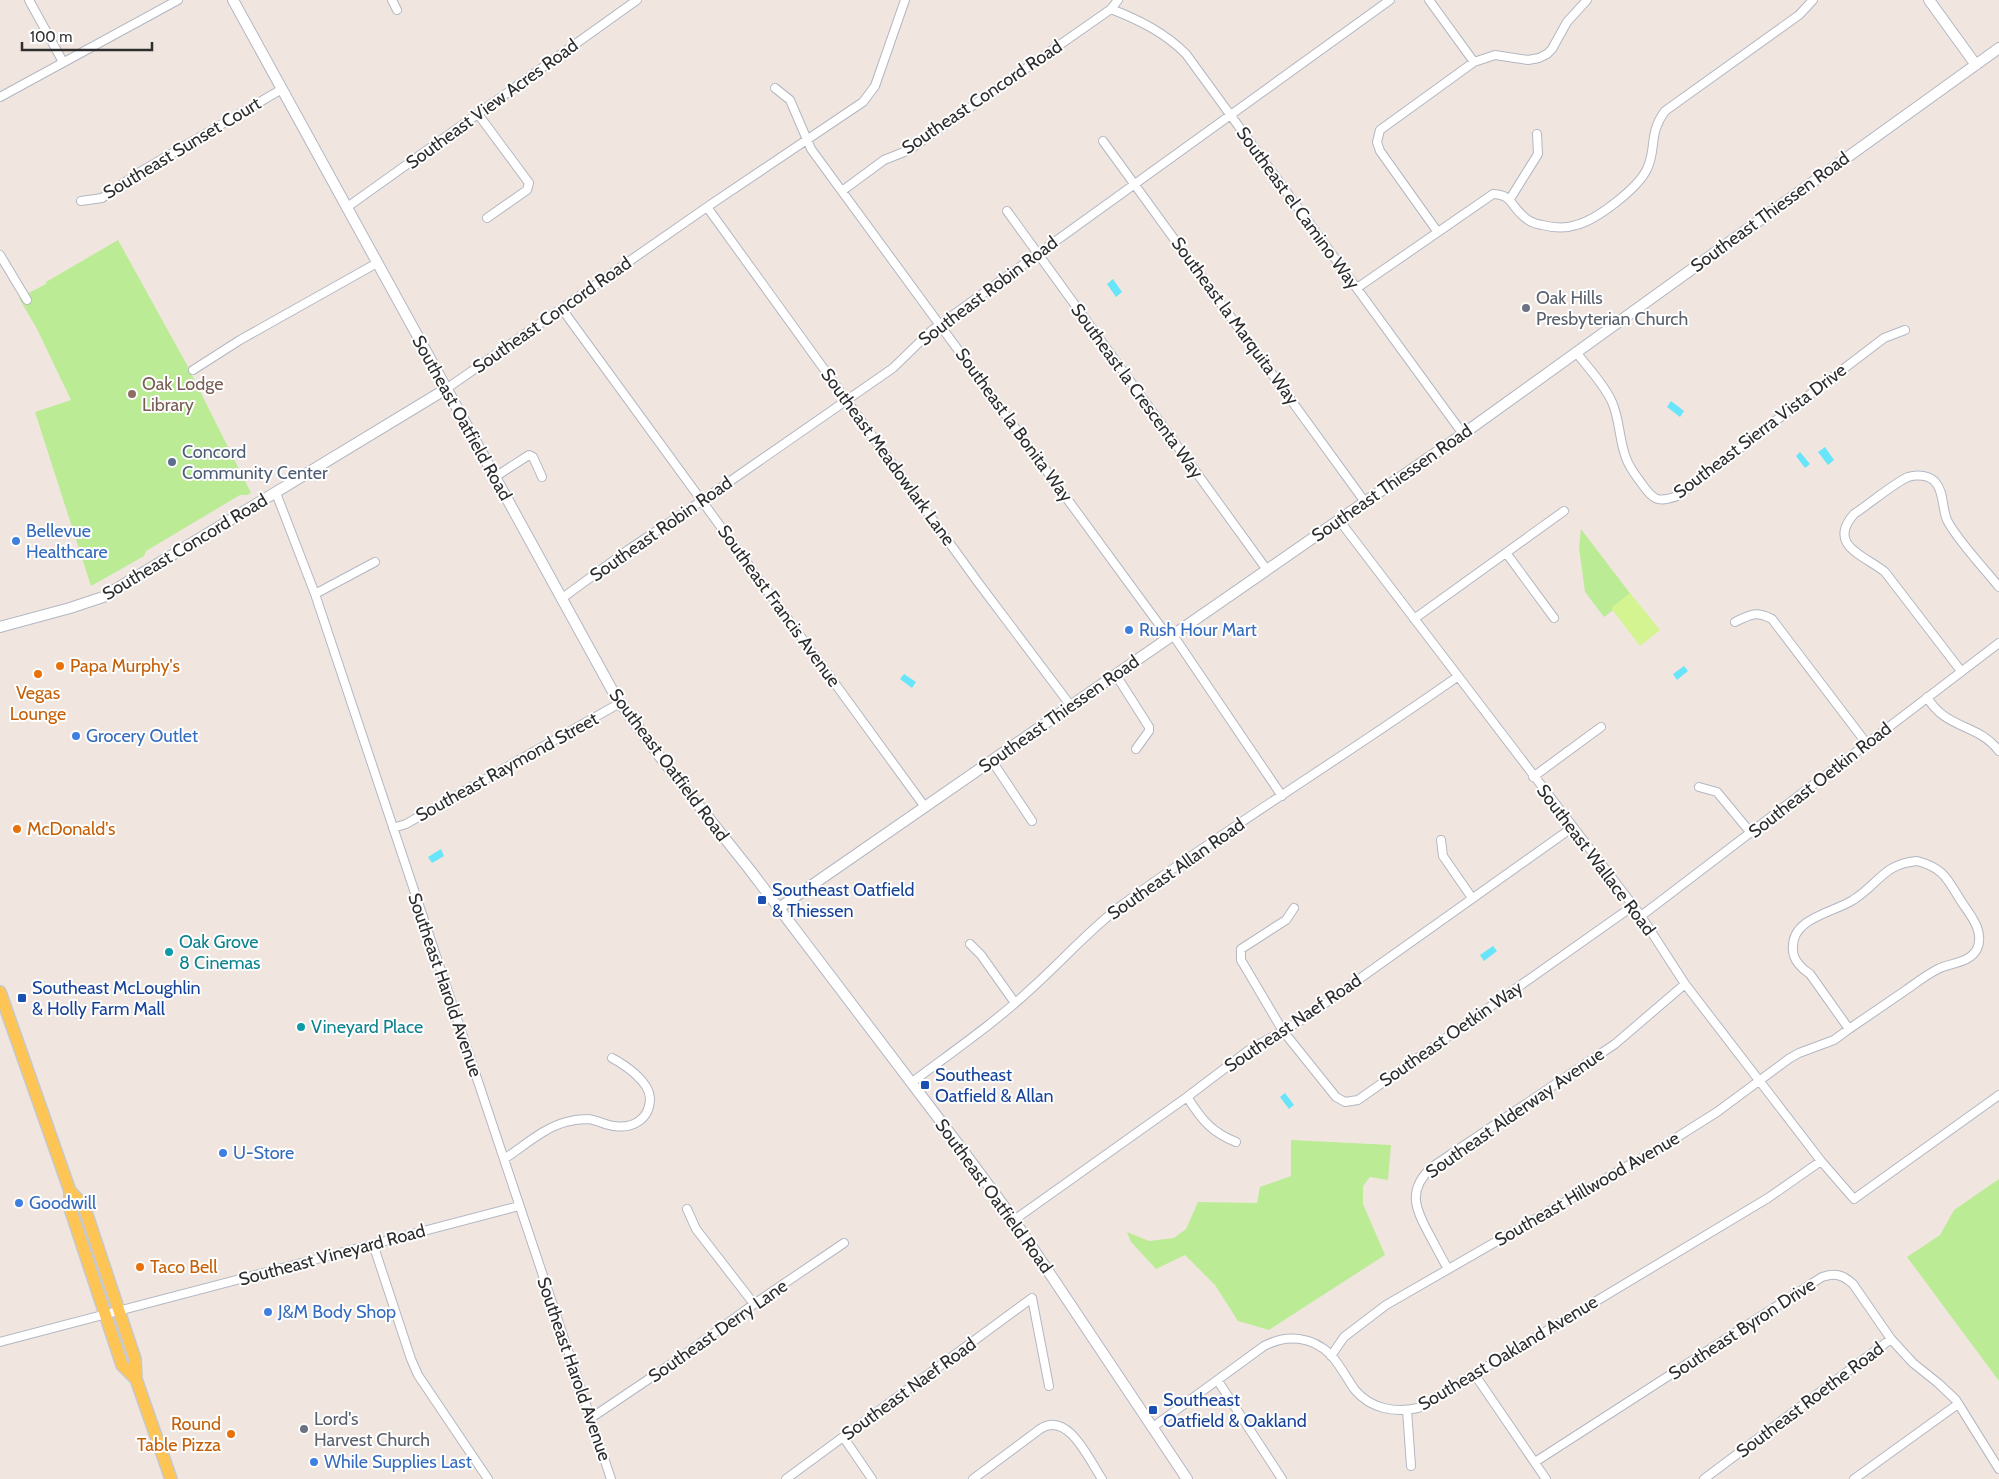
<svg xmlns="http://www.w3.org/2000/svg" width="1999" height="1479" font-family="Cabin,sans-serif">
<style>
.green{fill:#bceb96}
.pitch{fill:#d4f391}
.water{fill:#68e4fb}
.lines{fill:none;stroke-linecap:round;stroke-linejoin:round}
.street-casing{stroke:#b2b7c2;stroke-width:10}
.secondary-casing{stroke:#b2b7c2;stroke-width:12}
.primary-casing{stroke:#c8c8c8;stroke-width:14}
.street{stroke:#fff;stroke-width:8}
.secondary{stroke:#fff;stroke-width:10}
.primary{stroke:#ffc554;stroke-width:11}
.worship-dot{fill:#6b7280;stroke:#fff;stroke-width:2}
.education-dot{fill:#8d6e63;stroke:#fff;stroke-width:2}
.service-dot{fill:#5c6f8a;stroke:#fff;stroke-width:2}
.shop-dot{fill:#3f7fe0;stroke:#fff;stroke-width:2}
.food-dot{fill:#e8710a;stroke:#fff;stroke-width:2}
.transit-dot{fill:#1a4fb4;stroke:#fff;stroke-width:2}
.culture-dot{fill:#0f9aa8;stroke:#fff;stroke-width:2}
.labels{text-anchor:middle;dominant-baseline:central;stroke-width:4;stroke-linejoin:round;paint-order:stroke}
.street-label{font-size:18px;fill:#2d2d2d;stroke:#fff}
.worship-label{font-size:18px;fill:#5b616d;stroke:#fff;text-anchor:start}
.education-label{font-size:18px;fill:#785e54;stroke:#fff;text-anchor:start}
.service-label{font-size:18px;fill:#4e5e75;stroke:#fff;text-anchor:start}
.shop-label{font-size:18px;fill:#366cbe;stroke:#fff;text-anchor:start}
.food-label{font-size:18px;fill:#c56008;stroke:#fff;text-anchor:start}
.transit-label{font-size:18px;fill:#164399;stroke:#fff;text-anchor:start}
.culture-label{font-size:18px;fill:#0d838f;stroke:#fff;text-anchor:start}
</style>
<rect width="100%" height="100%" fill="#f0e6df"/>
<path class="green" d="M 118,240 L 187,365 L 251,493 L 247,495 L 240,495 L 146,551 L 144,556 L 91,586 L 35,412 L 71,400 L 37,329 L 19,298 L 46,284 L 46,282 Z
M 1581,529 L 1632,596 L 1604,617 L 1585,592 L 1579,548 Z
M 1291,1140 L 1391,1145 L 1388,1180 L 1370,1177 L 1363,1186 L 1363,1204 L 1385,1255 L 1269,1330 L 1238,1321 L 1215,1285 L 1185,1255 L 1156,1269 L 1131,1242 L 1127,1232 L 1149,1241 L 1174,1238 L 1186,1229 L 1198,1202 L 1257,1203 L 1260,1187 L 1291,1176 Z
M 1999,1179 L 1999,1381 L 1907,1257 L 1940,1235 L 1954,1210 Z"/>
<path class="pitch" d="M 1630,593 L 1660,630 L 1640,646 L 1611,608 Z"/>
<path class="water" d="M 1113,279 L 1122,292 L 1116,297 L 1107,284 Z
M 1671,401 L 1684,411 L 1680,417 L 1667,407 Z
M 1825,447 L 1834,460 L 1828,465 L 1818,452 Z
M 1800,452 L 1810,464 L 1805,468 L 1796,456 Z
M 1684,666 L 1688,671 L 1677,680 L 1673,674 Z
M 904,674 L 916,682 L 912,688 L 900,679 Z
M 441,849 L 444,856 L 432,863 L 428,857 Z
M 1493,946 L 1497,951 L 1484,961 L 1480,955 Z
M 1285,1093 L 1294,1105 L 1289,1109 L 1280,1097 Z"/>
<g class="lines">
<defs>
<path id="street" d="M 29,0 L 63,62
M 392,0 L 397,10
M 1429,0 L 1474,62
M 1111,9 C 1139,20 1164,32 1186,54 L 1463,434
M 775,88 L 790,100 L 811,149 L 1169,638
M 0,97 L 178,0
M 478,114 L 529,183 L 527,190 L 487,218
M 1103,141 L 1365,502
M 842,191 L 884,160 L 909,150 L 1111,9 L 1118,0
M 1510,199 L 1538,154 L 1537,134
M 81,201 L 102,198 L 140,172 L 282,89
M 707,207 L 977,581 L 1071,706
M 346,208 L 637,0
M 1007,211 L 1267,570
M 1437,231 L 1380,151 L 1377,142 L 1380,130 L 1474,62 L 1495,55 L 1528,60 L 1539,58 L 1547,54 L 1552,49 L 1567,22 L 1587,0
M 0,255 L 27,300
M 1357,288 L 1493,194 C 1512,195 1510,204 1522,215 C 1527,220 1535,224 1542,225 C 1554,228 1565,229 1576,225 C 1597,220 1638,188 1647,169 C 1657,148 1648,134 1665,111 L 1799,15 L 1813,0
M 562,309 L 925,807
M 1576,352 C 1588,368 1604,384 1612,402 C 1620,420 1619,440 1626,458 C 1629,467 1636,476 1642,484 C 1653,500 1658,503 1677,496 L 1884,338 L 1905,330
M 193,370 L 240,340 L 377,263
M 446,389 L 707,207 L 863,102 L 875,86 L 905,0
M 495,477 L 529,455 L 533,457 L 542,477
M 276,493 L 315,594 L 611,1479
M 1339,520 L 1641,916 L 1685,984 L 1821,1161 L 1854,1199 L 1999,1095
M 1507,554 L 1554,618
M 315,594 L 375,562
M 561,599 L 628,550 L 703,500 L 893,368 L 931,331 L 1390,0
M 1414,619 L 1564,511
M 1735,622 C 1751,614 1756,611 1772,619 L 1867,744
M 1173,635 L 1282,796
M 1961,671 L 1885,572 C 1866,556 1826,546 1854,514 C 1868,505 1894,483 1908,477 C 1917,474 1930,475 1936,483 C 1944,493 1942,508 1947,520 C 1957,540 1984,568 1999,587
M 1116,675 L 1149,727 L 1149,731 L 1136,749
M 1927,697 C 1946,730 1978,723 1999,751
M 992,761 L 1032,821
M 1533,777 L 1601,727
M 1699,787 L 1717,792 L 1751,833
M 393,828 L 406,824 L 620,703
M 1441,840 L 1443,856 L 1472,898
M 1917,861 C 1944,868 1947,879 1961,901 C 1970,915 1985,931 1977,949 C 1970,963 1950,963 1938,969 C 1926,975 1916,983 1906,990 C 1887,1003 1868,1016 1849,1029 L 1810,974 C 1802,969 1793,960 1793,950 C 1790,918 1833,913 1853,900 C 1879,884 1883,864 1917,861 Z
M 1294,908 L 1286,920 L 1241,949 L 1241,960 L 1283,1031 L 1336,1097 L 1345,1102 L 1358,1100 L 1633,906
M 1641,916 L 1999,643
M 970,944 L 981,955 L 1015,1003
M 911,1083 C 952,1052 996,1022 1033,987 C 1063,960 1090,929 1122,905 C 1231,825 1347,755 1457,677
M 1187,1097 C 1202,1120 1211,1132 1236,1142
M 504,1159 C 523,1147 543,1128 566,1122 C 573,1120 581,1119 588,1119 C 597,1120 605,1125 614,1126 C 633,1129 650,1119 650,1098 C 649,1081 625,1065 612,1058
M 687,1209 L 696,1229 L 754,1304
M 1014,1220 L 1187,1097 L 1249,1050 L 1300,1021 L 1573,827
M 373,1244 L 411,1359 L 418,1375 L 488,1479
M 1448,1269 C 1441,1257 1435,1245 1429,1234 C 1415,1208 1407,1190 1432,1167 L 1615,1044 L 1685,984
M 0,1342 L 519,1206
M 1331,1356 L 1344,1337 L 1386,1305 L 1671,1141 L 1717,1112 L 1790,1058 L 1799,1053 L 1834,1040 L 1849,1029
M 1475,1375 L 1546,1479
M 1218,1381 L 1282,1479
M 1407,1410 L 1411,1466
M 591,1418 L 677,1360 L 754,1304 L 844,1243
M 1153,1427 L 1264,1346 C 1287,1334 1312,1336 1331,1355 C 1340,1365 1347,1379 1355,1390 C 1371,1409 1395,1413 1418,1408 L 1768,1198 L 1821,1161
M 844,1438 L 872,1479
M 1535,1462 L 1822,1277 C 1835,1273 1842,1274 1853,1284 L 1891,1339 L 1913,1363 L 1938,1383 L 1956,1400 L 1999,1469
M 786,1479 L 1032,1298 L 1049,1386
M 973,1479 L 1040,1429 C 1068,1410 1089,1460 1102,1479
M 1704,1479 L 1891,1339
M 1854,1479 L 1958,1404"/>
<path id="secondary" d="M 233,0 L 617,699 L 661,758 L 750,870 L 964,1152 L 1014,1220 L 1187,1479
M 1929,0 L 1976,65
M 0,627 L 70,608 L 103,597 L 446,389
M 779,908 L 1463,434 L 1999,48"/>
<path id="primary" d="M 0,992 L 70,1191 L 70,1208 L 122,1365 L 136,1379
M 70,1191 L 84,1206 L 135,1359 L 136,1379 L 171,1479"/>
</defs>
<use href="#street" class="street-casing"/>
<use href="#secondary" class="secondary-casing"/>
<use href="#primary" class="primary-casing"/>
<use href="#street" class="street"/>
<use href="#secondary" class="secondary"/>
<use href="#primary" class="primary"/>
</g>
<g class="worship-dot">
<circle cx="1526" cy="308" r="5"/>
<circle cx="304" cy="1429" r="5"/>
</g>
<circle class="education-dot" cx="132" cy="394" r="5"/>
<circle class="service-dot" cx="172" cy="462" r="5"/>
<g class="shop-dot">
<circle cx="16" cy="541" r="5"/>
<circle cx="1129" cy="630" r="5"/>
<circle cx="76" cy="736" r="5"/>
<circle cx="223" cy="1153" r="5"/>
<circle cx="19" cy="1203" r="5"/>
<circle cx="268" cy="1312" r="5"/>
<circle cx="314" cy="1462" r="5"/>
</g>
<g class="food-dot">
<circle cx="60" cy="666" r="5"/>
<circle cx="38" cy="674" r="5"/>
<circle cx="17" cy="829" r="5"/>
<circle cx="140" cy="1267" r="5"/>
<circle cx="231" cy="1434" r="5"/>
</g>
<g class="transit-dot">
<rect x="757" y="895" width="10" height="10" rx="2.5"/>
<rect x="17" y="993" width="10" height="10" rx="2.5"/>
<rect x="920" y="1080" width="10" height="10" rx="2.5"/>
<rect x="1148" y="1405" width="10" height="10" rx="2.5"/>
</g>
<g class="culture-dot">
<circle cx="169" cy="952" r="5"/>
<circle cx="301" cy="1027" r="5"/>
</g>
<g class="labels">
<g class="street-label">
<text transform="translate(982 97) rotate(-34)">Southeast Concord Road</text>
<text transform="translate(492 104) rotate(-36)">Southeast View Acres Road</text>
<text transform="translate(182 148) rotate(-31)">Southeast Sunset Court</text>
<text transform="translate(1298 208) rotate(54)">Southeast el Camino Way</text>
<text transform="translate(1770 212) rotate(-36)">Southeast Thiessen Road</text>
<text transform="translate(988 291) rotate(-37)">Southeast Robin Road</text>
<text transform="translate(552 315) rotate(-35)">Southeast Concord Road</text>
<text transform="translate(1235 321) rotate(54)">Southeast la Marquita Way</text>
<text transform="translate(1137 391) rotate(54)">Southeast la Crescenta Way</text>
<text transform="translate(462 418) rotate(61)">Southeast Oatfield Road</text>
<text transform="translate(1014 425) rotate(54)">Southeast la Bonita Way</text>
<text transform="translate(1760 431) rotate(-37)">Southeast Sierra Vista Drive</text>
<text transform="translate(888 457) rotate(54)">Southeast Meadowlark Lane</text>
<text transform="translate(1392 483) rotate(-35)">Southeast Thiessen Road</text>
<text transform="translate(661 529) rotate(-35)">Southeast Robin Road</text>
<text transform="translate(185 547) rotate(-31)">Southeast Concord Road</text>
<text transform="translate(779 606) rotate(54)">Southeast Francis Avenue</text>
<text transform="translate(1059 714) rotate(-35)">Southeast Thiessen Road</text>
<text transform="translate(669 765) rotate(53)">Southeast Oatfield Road</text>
<text transform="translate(507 767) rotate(-29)">Southeast Raymond Street</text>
<text transform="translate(1820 780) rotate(-38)">Southeast Oetkin Road</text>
<text transform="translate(1596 860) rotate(53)">Southeast Wallace Road</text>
<text transform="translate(1176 869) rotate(-35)">Southeast Allan Road</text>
<text transform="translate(445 985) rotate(71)">Southeast Harold Avenue</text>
<text transform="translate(1293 1023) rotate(-34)">Southeast Naef Road</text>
<text transform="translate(1451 1034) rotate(-35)">Southeast Oetkin Way</text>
<text transform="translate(1515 1113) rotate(-35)">Southeast Alderway Avenue</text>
<text transform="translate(1587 1189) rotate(-30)">Southeast Hillwood Avenue</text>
<text transform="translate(994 1196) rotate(54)">Southeast Oatfield Road</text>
<text transform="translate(332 1255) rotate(-15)">Southeast Vineyard Road</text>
<text transform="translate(1742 1329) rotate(-33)">Southeast Byron Drive</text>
<text transform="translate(718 1331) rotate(-35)">Southeast Derry Lane</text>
<text transform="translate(1508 1353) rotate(-31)">Southeast Oakland Avenue</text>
<text transform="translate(574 1369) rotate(71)">Southeast Harold Avenue</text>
<text transform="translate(909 1389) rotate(-36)">Southeast Naef Road</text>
<text transform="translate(1810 1400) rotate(-37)">Southeast Roethe Road</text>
</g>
<g class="worship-label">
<text x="1536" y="298">Oak Hills<tspan x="1536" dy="21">Presbyterian Church</tspan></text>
<text x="314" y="1419">Lord's<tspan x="314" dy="21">Harvest Church</tspan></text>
</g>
<g class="education-label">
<text x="142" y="384">Oak Lodge<tspan x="142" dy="21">Library</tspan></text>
</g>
<g class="service-label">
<text x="182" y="452">Concord<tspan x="182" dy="21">Community Center</tspan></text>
</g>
<g class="shop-label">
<text x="26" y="531">Bellevue<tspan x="26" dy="21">Healthcare</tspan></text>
<text x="1139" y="630">Rush Hour Mart</text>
<text x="86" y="736">Grocery Outlet</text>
<text x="233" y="1153">U-Store</text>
<text x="29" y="1203">Goodwill</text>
<text x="278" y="1312">J&amp;M Body Shop</text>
<text x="324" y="1462">While Supplies Last</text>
</g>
<g class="food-label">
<text x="70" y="666">Papa Murphy's</text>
<text x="38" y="693" text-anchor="middle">Vegas<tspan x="38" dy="21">Lounge</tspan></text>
<text x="27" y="829">McDonald's</text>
<text x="150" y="1267">Taco Bell</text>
<text x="221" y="1424" text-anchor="end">Round<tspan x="221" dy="21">Table Pizza</tspan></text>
</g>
<g class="transit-label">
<text x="772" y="890">Southeast Oatfield<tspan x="772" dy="21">&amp; Thiessen</tspan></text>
<text x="32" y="988">Southeast McLoughlin<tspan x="32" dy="21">&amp; Holly Farm Mall</tspan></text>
<text x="935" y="1075">Southeast<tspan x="935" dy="21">Oatfield &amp; Allan</tspan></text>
<text x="1163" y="1400">Southeast<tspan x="1163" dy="21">Oatfield &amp; Oakland</tspan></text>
</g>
<g class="culture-label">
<text x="179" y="942">Oak Grove<tspan x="179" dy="21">8 Cinemas</tspan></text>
<text x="311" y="1027">Vineyard Place</text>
</g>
</g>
<path d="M22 42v8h130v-8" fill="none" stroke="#2d2d2d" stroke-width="2.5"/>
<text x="30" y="42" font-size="15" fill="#2d2d2d" stroke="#ffffff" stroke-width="4" paint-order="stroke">100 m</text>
</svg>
